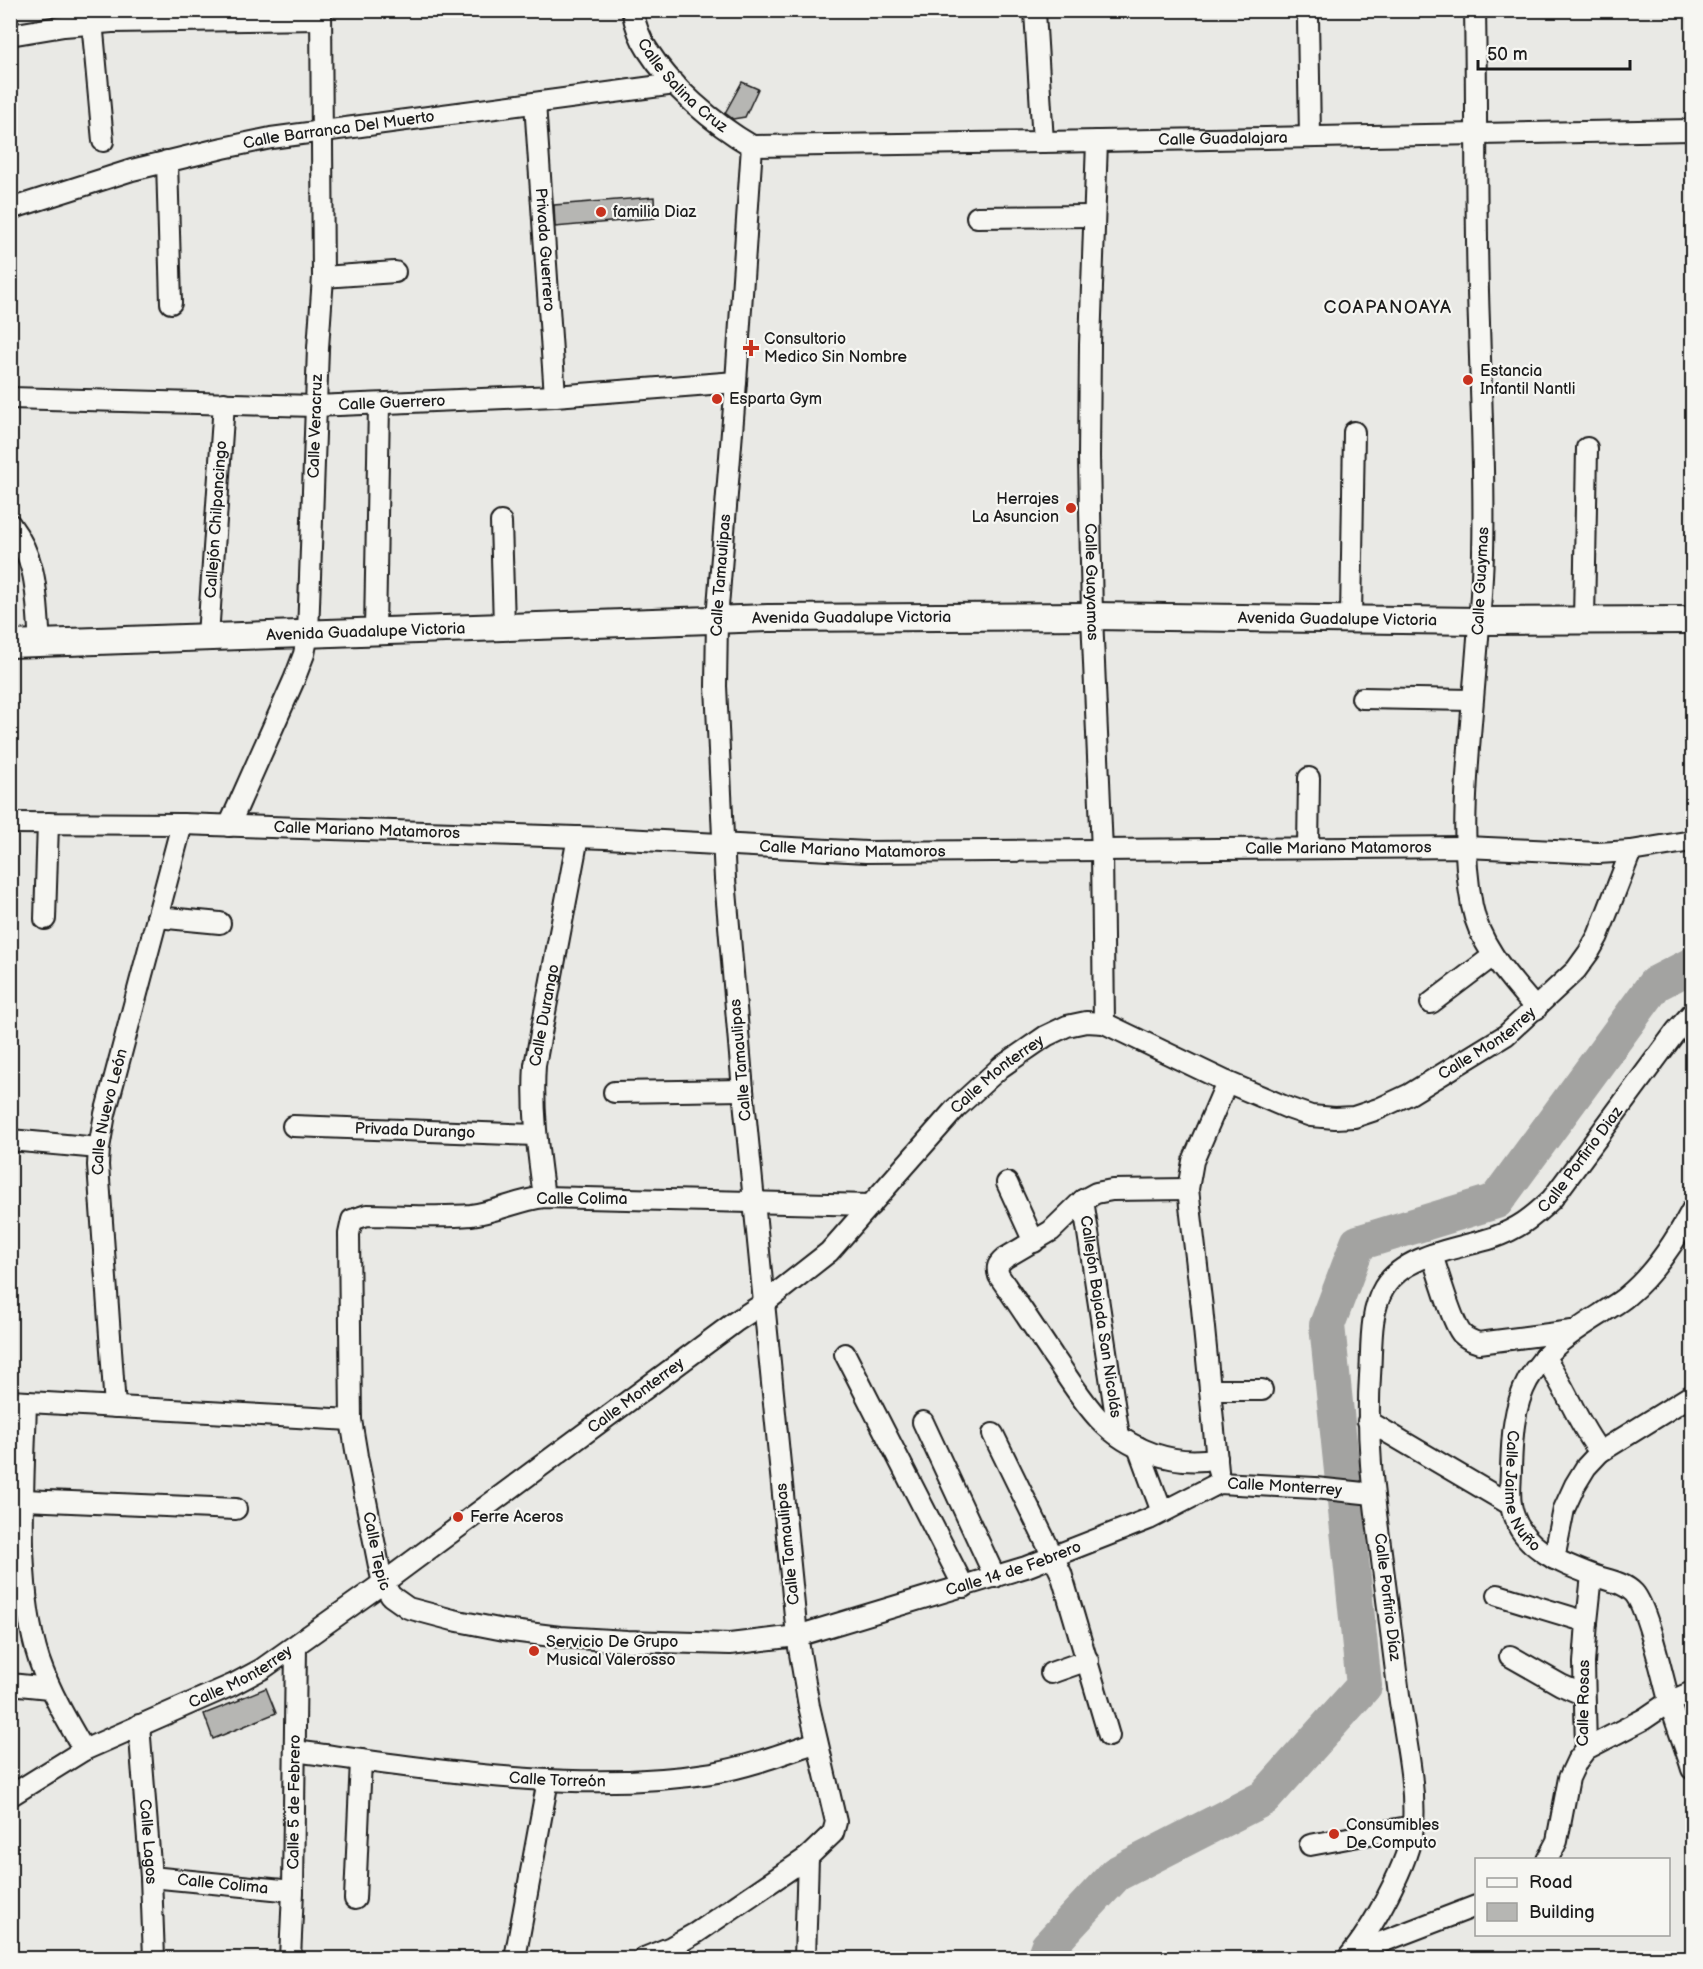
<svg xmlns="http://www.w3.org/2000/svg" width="1703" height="1969" font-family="'Balsamiq Sans',sans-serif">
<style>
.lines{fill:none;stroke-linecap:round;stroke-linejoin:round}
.river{stroke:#a3a3a1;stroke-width:36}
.building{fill:#b6b6b3;stroke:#1c1c1c;stroke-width:1.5}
.minor-casing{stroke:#1c1c1c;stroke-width:24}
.major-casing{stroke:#1c1c1c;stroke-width:30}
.minor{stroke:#f6f6f2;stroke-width:20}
.major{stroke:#f6f6f2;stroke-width:26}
.poi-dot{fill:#c8321e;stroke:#f6f6f2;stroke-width:2}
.labels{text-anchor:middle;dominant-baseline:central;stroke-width:4.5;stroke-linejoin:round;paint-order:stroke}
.street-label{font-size:16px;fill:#1c1c1c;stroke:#f6f6f2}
.poi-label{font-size:16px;fill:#1c1c1c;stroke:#f6f6f2;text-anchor:start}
.neighbourhood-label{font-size:18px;letter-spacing:1.5px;fill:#1c1c1c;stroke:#f6f6f2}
</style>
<rect width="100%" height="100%" fill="#e9e9e5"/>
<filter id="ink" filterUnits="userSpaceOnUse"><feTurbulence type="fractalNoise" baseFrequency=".0167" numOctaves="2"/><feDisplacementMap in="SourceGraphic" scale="12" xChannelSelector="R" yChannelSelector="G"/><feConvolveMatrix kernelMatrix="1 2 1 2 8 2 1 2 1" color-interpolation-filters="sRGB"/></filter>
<g filter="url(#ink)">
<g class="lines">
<path class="river" d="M 1044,1958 L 1048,1947 L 1116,1874 L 1264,1798 L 1364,1686 L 1327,1325 L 1358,1243 L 1496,1201 L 1655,984 L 1692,965"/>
</g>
<path class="building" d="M 742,82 L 758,89 L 745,117 L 733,119 L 725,113 Z
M 654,197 L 655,218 L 555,227 L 554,205 Z
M 266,1688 L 276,1713 L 213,1739 L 204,1714 L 240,1700 L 239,1699 Z"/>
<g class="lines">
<defs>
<g id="minor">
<path d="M 91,10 L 103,141"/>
<path id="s1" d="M 632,10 C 635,24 639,37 647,49 C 671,87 714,124 752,146"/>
<path d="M 1475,10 C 1477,115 1475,219 1479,323 C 1481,400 1485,476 1483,553 C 1481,618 1474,683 1469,748 C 1465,801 1462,852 1472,906 C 1480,947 1510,978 1536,1009"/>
<path d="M 1035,12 L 1043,142"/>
<path d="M 1308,18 L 1310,137"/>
<path d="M 10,35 L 64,26 L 112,22 L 321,19"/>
<path id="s2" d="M 535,103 L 555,396"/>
<path id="s3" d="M 1097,141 L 1090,345 L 1089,456 L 1092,616 L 1102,851 L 1104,1023"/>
<path id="s4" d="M 752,146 L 1043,142 L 1692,130"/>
<path d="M 167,161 L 171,303"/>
<path id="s5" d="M 10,209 L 132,170 L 223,148 L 271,138 L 675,84"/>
<path d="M 977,217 L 1094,216"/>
<path d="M 323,277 L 395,272"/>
<path id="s6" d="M 10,398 L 315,406 L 555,396 L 736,382"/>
<path d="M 501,522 L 504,626"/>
<path d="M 10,524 C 39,563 36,596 40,643"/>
<path d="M 1351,618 L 1354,432"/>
<path d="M 1584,621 L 1587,448"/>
<path d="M 375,631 L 379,404"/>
<path id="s7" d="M 208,636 L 224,403"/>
<path d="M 1362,698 L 1472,700"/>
<path id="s8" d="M 10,823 L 182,824 L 606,838 L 866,852 L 1465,847 L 1598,853 L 1631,851 L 1692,841"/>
<path id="s9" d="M 229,826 L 294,680 L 304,654 L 308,634 L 318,348 L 323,277 L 321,10"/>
<path d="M 1308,848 L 1309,778"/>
<path d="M 157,917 L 220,923"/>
<path d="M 45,919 L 48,823"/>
<path d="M 1431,1003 L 1493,956"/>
<path d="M 614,1092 L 743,1090"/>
<path id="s10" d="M 293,1126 L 535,1135"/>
<path d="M 10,1140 L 99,1148"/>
<path d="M 1007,1183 L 1034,1242"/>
<path d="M 1188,1189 L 1112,1190 L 1096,1193 L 1083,1200 L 1051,1231 L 1005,1258 C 998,1264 996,1267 999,1276 C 1017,1302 1035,1329 1053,1356 C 1068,1377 1081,1400 1099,1419 C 1128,1450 1175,1467 1217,1458"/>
<path id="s11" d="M 544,1197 C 538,1152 532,1110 535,1065 L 578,837"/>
<path id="s12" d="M 1083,1200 L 1119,1436"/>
<path id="s13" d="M 871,1205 L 544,1197 C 519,1200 496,1212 471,1215 C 438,1218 400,1215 367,1215 L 352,1220 L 349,1234 L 351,1420 L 357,1456 L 379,1566 L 383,1583 L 391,1596 L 408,1608 L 453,1620 L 504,1630 L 560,1637 L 627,1641 L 730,1644 L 797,1636 L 1026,1567 L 1149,1519 L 1219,1483 L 1315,1488 L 1373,1494"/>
<path id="s14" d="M 1692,1210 C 1675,1242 1655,1273 1627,1296 C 1619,1303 1609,1308 1601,1314 C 1571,1333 1547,1348 1528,1380 C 1513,1407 1512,1439 1511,1469 C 1511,1480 1509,1493 1511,1505 C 1518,1547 1558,1562 1593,1575 C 1606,1580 1624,1582 1634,1593 C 1648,1609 1662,1676 1669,1700 C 1676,1724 1685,1746 1692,1769"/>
<path d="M 1432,1255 C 1438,1272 1452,1323 1462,1334 C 1467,1339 1472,1341 1479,1343 L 1572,1331"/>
<path d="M 845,1354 L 964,1587"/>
<path d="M 1544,1357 C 1566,1387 1577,1423 1600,1452"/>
<path d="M 1210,1390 L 1262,1390"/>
<path d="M 10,1401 L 351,1420"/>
<path d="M 26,1402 C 24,1480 15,1586 39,1660 C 50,1692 67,1721 84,1750"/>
<path id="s15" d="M 115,1407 L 98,1165 L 99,1148 L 105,1114 L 182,824"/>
<path d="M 1368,1421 L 1511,1505"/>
<path d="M 923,1422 L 995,1577"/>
<path d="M 993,1434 L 1061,1573 L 1109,1736"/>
<path d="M 1138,1447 L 1162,1512"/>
<path d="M 1218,1471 L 1202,1308 L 1188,1189 L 1193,1161 L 1227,1082"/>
<path d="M 24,1500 L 236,1509"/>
<path d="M 1554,1559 L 1564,1509 L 1575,1485 L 1586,1467 L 1600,1452 L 1692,1395"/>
<path d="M 1498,1595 L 1587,1622"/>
<path d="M 1510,1656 L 1561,1685 L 1584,1695"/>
<path d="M 1051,1673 L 1088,1660"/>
<path d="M 10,1684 L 49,1688"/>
<path id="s16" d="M 139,1725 L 151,1877 L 154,1958"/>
<path d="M 1586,1749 L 1644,1719 L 1669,1702 L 1692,1692"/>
<path id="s17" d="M 295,1751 C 430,1769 577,1795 712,1773 C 748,1767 782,1754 817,1742"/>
<path id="s18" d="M 10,1796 L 84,1750 L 232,1685 L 262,1669 L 383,1583 L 735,1322 L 764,1303 L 829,1252 L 956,1108 L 1001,1067 L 1046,1036 L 1067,1026 L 1086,1022 L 1104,1023 L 1227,1082 L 1288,1108 L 1311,1116 L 1335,1118 L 1354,1117 L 1378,1109 L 1410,1094 L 1506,1035 L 1576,970 L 1589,952 L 1598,936 L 1631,851"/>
<path d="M 1310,1845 L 1413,1826"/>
<path d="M 1547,1860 L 1557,1841 L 1569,1778 L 1577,1761 L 1586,1749 L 1584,1663 L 1587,1622 L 1592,1575"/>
<path id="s19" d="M 151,1877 L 293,1891"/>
<path d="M 355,1899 L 361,1760"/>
<path d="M 1353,1953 L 1476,1906"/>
<path id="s20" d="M 290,1958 L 293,1891 L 296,1646"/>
<path d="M 515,1958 L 548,1780"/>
<path id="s21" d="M 644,1958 L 671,1947 L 696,1933 L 808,1857 L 833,1833 L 836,1822 L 809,1706 L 797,1636 L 743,1090 L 725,879 L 716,686 L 717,619 L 736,382 L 752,146"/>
<path d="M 805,1958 L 808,1857"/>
<path id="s22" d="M 1348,1958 C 1371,1931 1410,1862 1413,1826 C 1416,1783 1405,1738 1399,1695 C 1393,1648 1387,1600 1381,1552 C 1373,1493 1366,1436 1370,1376 C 1372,1348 1369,1313 1384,1288 C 1404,1254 1458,1249 1492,1238 C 1518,1229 1532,1218 1552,1199 L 1677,1030 L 1692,1013"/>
</g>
<g id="major">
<path id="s23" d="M 10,644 L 768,618 L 1092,616 L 1480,621 L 1692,620"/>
</g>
</defs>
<use href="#minor" class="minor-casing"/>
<use href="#major" class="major-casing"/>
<use href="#minor" class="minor"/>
<use href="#major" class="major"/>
</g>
</g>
<g class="poi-dot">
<circle cx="601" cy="212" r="6"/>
<path d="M748 339h6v6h6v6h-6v6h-6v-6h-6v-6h6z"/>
<circle cx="1468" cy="380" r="6"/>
<circle cx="717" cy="399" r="6"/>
<circle cx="1071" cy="508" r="6"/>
<circle cx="458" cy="1517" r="6"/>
<circle cx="534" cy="1651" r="6"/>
<circle cx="1334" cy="1834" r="6"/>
</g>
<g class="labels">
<g class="street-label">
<text stroke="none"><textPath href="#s1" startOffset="93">Calle Salina Cruz</textPath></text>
<text stroke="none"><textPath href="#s5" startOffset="339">Calle Barranca Del Muerto</textPath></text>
<text stroke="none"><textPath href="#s4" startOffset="471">Calle Guadalajara</textPath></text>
<text stroke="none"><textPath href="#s2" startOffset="147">Privada Guerrero</textPath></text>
<text stroke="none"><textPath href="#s6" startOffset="382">Calle Guerrero</textPath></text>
<text stroke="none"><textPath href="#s9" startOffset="416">Calle Veracruz</textPath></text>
<text stroke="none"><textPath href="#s7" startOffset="117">Callejón Chilpancingo</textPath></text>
<text stroke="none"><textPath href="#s21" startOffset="1494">Calle Tamaulipas</textPath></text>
<text transform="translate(1481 581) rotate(-87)">Calle Guaymas</text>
<text stroke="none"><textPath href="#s3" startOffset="441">Calle Guayamas</textPath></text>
<text stroke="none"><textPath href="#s23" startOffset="842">Avenida Guadalupe Victoria</textPath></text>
<text stroke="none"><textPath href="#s23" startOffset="1328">Avenida Guadalupe Victoria</textPath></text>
<text stroke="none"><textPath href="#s23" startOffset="356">Avenida Guadalupe Victoria</textPath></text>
<text stroke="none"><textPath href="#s8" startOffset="357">Calle Mariano Matamoros</textPath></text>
<text stroke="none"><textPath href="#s8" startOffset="1329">Calle Mariano Matamoros</textPath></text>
<text stroke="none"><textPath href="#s8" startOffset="843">Calle Mariano Matamoros</textPath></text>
<text stroke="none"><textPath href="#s11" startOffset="183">Calle Durango</textPath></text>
<text stroke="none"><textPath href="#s18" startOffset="1778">Calle Monterrey</textPath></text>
<text transform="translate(741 1060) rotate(-95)">Calle Tamaulipas</text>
<text stroke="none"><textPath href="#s18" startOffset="1232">Calle Monterrey</textPath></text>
<text stroke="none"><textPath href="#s15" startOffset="297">Calle Nuevo León</textPath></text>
<text stroke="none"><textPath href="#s10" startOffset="122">Privada Durango</textPath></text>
<text stroke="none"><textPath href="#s22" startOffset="934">Calle Porfirio Diaz</textPath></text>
<text x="582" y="1199">Calle Colima</text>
<text stroke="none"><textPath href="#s12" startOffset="118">Callejón Bajada San Nicolás</textPath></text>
<text stroke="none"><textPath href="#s18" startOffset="746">Calle Monterrey</textPath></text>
<text stroke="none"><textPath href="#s13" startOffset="1833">Calle Monterrey</textPath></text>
<text stroke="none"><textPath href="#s14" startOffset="356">Calle Jaime Nuño</textPath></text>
<text transform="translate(788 1544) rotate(-96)">Calle Tamaulipas</text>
<text stroke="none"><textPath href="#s13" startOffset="856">Calle Tepic</textPath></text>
<text stroke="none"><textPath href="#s13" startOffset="1544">Calle 14 de Febrero</textPath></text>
<text transform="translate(1387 1597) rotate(83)">Calle Porfirio Díaz</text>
<text stroke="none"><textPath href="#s18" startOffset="260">Calle Monterrey</textPath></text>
<text transform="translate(1584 1703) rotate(-89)">Calle Rosas</text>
<text stroke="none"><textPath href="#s17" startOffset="264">Calle Torreón</textPath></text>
<text stroke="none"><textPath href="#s20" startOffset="156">Calle 5 de Febrero</textPath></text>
<text stroke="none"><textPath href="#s16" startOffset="117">Calle Lagos</textPath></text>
<text stroke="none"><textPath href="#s19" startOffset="72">Calle Colima</textPath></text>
</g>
<g class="poi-label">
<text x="613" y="212">familia Diaz</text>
<text x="764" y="339">Consultorio<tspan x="764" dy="18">Medico Sin Nombre</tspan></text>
<text x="1480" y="371">Estancia<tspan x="1480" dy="18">Infantil Nantli</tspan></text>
<text x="729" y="399">Esparta Gym</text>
<text x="1059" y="499" text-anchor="end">Herrajes<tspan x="1059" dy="18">La Asuncion</tspan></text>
<text x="470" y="1517">Ferre Aceros</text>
<text x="546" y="1642">Servicio De Grupo<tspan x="546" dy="18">Musical Valerosso</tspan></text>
<text x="1346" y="1825">Consumibles<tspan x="1346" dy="18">De Computo</tspan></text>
</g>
<g class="neighbourhood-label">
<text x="1388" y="307">COAPANOAYA</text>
</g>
</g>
<rect width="1703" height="1969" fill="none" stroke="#f6f6f2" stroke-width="36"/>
<rect x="18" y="18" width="1667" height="1933" fill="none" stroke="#1c1c1c" stroke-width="2" filter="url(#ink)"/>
<rect x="1475" y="1858" width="195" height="78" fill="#f6f6f2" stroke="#9f9f9c" stroke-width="1.5"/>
<rect x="1487" y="1878" width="30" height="9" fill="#f6f6f2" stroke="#9f9f9c" stroke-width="1.5"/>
<text x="1529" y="1888" font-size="18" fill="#1c1c1c">Road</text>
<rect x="1487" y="1903" width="30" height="18" fill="#b6b6b3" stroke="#9f9f9c" stroke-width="1.5"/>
<text x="1529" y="1918" font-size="18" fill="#1c1c1c">Building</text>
<path d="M1478 60v9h152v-9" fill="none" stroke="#1c1c1c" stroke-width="3"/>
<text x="1487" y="60" font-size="18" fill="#1c1c1c" stroke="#f6f6f2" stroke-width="4.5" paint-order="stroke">50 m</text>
</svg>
